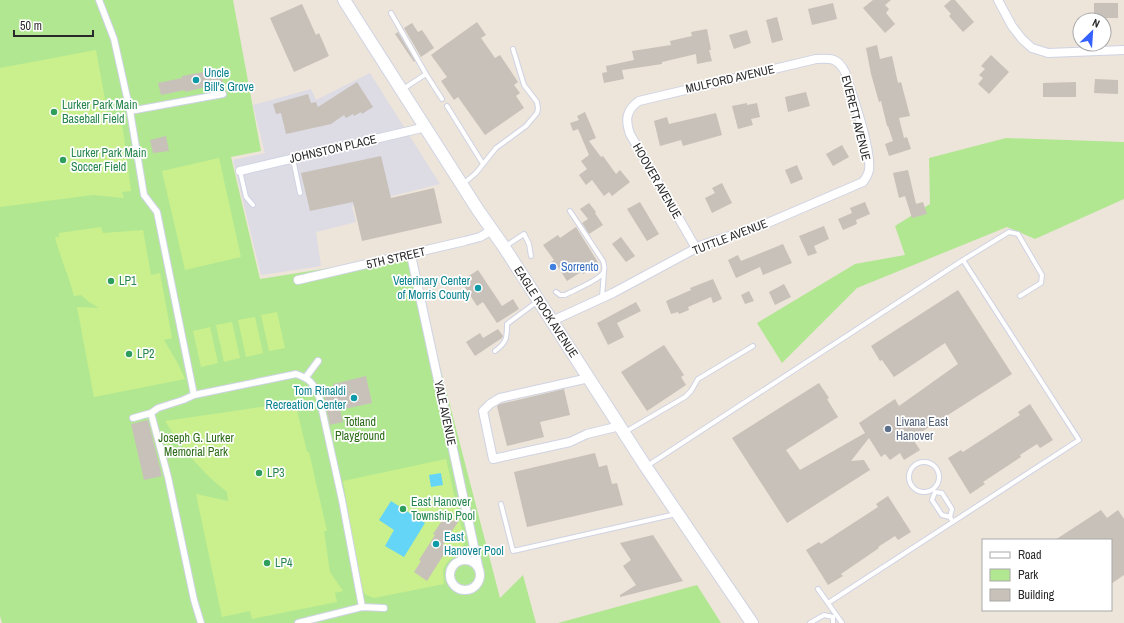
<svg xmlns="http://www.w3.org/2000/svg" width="1124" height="623" font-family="'Archivo Narrow',sans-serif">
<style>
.industrial{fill:#dddbe4}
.green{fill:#b2e792}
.pitch{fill:#c9f08c}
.water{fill:#64d5f7}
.building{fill:#c8c1b9}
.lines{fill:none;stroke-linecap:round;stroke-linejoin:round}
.service-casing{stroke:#cfd3e3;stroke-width:6}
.pedestrian-casing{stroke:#cfd3e3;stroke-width:8}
.minor-casing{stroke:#cfd3e3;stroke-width:10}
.secondary-casing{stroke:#cfd3e3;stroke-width:14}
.service{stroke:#fff;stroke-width:4}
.pedestrian{stroke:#fff;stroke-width:6}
.minor{stroke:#fff;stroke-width:8}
.secondary{stroke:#fff;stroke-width:12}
.culture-dot{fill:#0f9aa8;stroke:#fff;stroke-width:1.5}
.leisure-dot{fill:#2e9e5b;stroke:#fff;stroke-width:1.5}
.shop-dot{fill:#3f7fe0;stroke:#fff;stroke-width:1.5}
.service-dot{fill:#5c6f8a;stroke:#fff;stroke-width:1.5}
.labels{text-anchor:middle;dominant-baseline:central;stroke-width:3.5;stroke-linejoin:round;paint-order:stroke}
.culture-label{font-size:12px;fill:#0d838f;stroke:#fff;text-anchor:start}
.street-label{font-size:12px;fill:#292929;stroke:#fff}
.leisure-label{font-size:12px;fill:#27864d;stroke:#fff;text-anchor:start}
.shop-label{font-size:12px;fill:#366cbe;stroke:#fff;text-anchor:start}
.park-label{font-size:12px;fill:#2a6a15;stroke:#fff}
.service-label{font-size:12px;fill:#4e5e75;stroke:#fff;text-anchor:start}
</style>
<rect width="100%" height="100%" fill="#ede4da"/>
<path class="industrial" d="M 370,73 L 440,184 L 352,206 L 356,222 L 316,232 L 321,266 L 261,275 L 233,160 L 265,153 L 253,105 L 311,89 L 316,100 Z"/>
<path class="green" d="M 0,0 L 233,0 L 261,151 L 231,157 L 260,279 L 411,255 L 500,598 L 523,575 L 536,623 L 2,623 L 0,616 Z
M 1006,138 L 1124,142 L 1124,199 L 1035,239 L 1007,227 L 857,288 L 782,363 L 757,323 L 855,264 L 905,255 L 895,226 L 930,204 L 929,158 Z
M 697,585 L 721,623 L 558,623 Z"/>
<path class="pitch" d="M 96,50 L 108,116 L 121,115 L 131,191 L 122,192 L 124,198 L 93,195 L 0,207 L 0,68 Z
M 219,158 L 241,257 L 185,270 L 162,171 Z
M 101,227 L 103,233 L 143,230 L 151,275 L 160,273 L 172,338 L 164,340 L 177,362 L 185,379 L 94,397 L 77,307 L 99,308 L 89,302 L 81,295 L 74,296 C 69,276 60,257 55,237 L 59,237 L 59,233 Z
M 277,312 L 285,348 L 269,351 L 261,315 Z
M 255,317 L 263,353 L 246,357 L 238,320 Z
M 232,322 L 240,358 L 224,362 L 216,325 Z
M 210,327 L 218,363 L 201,367 L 193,331 Z
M 295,402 L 307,452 L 309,452 L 327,531 L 324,531 L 330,572 L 343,591 L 335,593 L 337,602 L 252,619 L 250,611 L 222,617 L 196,494 L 228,501 L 227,492 C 201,472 182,448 165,421 Z
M 446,459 L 464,538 C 464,560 450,553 444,568 C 442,572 444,579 444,584 L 374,598 L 366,595 L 360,586 L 343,481 Z"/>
<path class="water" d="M 441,473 L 443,485 L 431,487 L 429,475 Z
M 391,501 L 425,523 L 404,557 L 385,546 L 394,530 L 379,520 Z"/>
<path class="building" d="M 873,0 L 891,0 L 885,5 L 889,9 L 886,13 L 895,24 L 885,33 L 863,8 Z
M 951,0 L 955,0 L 974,22 L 963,32 L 949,16 L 951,14 L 944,6 Z
M 833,3 L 837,19 L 812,25 L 808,9 Z
M 1094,3 L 1118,3 L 1118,18 L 1094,18 Z
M 302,4 L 316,35 L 319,33 L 329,56 L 294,72 L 270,18 Z
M 777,17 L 783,40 L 772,43 L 766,20 Z
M 477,22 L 486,35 L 481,38 L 495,58 L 500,55 L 518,82 L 514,85 L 520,93 L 516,96 L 524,108 L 485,135 L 458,97 L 454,100 L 441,81 L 447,77 L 431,55 Z
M 412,23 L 418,32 L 422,30 L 434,48 L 421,57 L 404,28 Z
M 707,29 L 711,50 L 709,50 L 712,61 L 697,64 L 696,54 L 662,62 L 662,64 L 622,70 L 624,79 L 604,83 L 602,73 L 607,72 L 606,66 L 634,60 L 632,51 L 671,45 L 670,41 L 692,36 L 691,32 Z
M 747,30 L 751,43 L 734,49 L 729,35 Z
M 398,32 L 415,61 L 414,62 L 395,34 Z
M 877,45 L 880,59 L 892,56 L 898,83 L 901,82 L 910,116 L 899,118 L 904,138 L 907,137 L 911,149 L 889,156 L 885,144 L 893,141 L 888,126 L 887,126 L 881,101 L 879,102 L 871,74 L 866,48 Z
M 991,55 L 1009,72 L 989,94 L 978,84 L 983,78 L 979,75 L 985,69 L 981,66 Z
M 220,69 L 223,83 L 185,92 L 185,90 L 161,95 L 158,83 L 182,78 L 182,76 Z
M 1095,79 L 1118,80 L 1118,94 L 1094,93 Z
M 357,82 L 373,107 L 362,114 L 361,112 L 354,116 L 353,114 L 346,118 L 344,115 L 331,124 L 286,134 L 281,113 L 276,114 L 273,104 L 308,94 L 311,103 L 316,102 L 318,107 Z
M 1076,82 L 1076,97 L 1043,97 L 1043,83 Z
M 806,92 L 810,106 L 788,112 L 785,97 Z
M 747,103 L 747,105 L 757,103 L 760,117 L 751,119 L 753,125 L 738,129 L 732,106 Z
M 585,112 L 596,138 L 589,141 L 601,157 L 603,156 L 616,174 L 620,170 L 630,182 L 612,196 L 609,192 L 604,196 L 592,180 L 586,185 L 579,175 L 587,169 L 581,161 L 589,155 L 578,129 L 573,131 L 570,123 L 579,120 L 577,116 Z
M 716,113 L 722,135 L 683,146 L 681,140 L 660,146 L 654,121 L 667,117 L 669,124 Z
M 166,136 L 169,151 L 153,153 L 150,140 Z
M 842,145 L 849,157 L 833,166 L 826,154 Z
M 381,156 L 391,198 L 434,188 L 442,223 L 362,241 L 353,202 L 310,211 L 301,173 Z
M 797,165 L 803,179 L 791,184 L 785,170 Z
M 908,170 L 916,204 L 923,202 L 927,214 L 912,218 L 905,196 L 899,198 L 893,173 Z
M 722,183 L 732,203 L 712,213 L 705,198 L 715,193 L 712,188 Z
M 640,202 L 659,234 L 647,241 L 627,209 Z
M 865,202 L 870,214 L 856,220 L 857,224 L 843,230 L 838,219 L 852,213 L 850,208 Z
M 589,203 L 596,212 L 595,213 L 603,225 L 589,234 L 582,223 L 588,219 L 580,209 Z
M 824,226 L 829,239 L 814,246 L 817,253 L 808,256 L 799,236 Z
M 576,227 L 599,264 L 583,274 L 581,272 L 567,281 L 558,267 L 555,269 L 551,262 L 554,260 L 543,245 L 558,235 L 560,238 Z
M 621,237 L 635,256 L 626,262 L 612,244 Z
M 783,244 L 792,263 L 763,275 L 760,267 L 736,278 L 728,260 L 738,255 L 741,261 Z
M 478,270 L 502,306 L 513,299 L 519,309 L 497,323 L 483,302 L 477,306 L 461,281 Z
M 713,279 L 722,299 L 713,303 L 711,297 L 688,307 L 689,310 L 679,314 L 678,312 L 671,314 L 666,301 L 691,290 L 690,288 Z
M 784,284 L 791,297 L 775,305 L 769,292 Z
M 958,290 L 1012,374 L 912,438 L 920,450 L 904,460 L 900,453 L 890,460 L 885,454 L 881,457 L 869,438 L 851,461 L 864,460 L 870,470 L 787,523 L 732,438 L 819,383 L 829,398 L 827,399 L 838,417 L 786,450 L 800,470 L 865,433 L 859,423 L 895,399 L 899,406 L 958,364 L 945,343 L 894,377 L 882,360 L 880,361 L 871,346 Z
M 749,291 L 754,301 L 745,304 L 741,295 Z
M 636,302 L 641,311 L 617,323 L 624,337 L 608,345 L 597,323 Z
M 498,329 L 503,336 L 502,338 L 475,356 L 466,342 L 480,333 L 483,338 Z
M 664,345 L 684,375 L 681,377 L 686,385 L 647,411 L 621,372 Z
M 366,376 L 372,403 L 340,410 L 343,422 L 330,425 L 324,395 L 335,392 L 333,384 Z
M 564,389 L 570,415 L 540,422 L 544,437 L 507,446 L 497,406 L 500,404 Z
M 1030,404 L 1053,440 L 1040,448 L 1037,444 L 1020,455 L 1021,457 L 983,482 L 985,484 L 970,494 L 948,458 L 961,450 L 963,452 L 1020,415 L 1018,412 Z
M 148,420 L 162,476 L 144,480 L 131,424 Z
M 595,453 L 599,467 L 607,465 L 612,484 L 617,483 L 623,505 L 527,527 L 514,472 Z
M 888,496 L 911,532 L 898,540 L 895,536 L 878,547 L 879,548 L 841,574 L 843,576 L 828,585 L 806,550 L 819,542 L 821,544 L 878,507 L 876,504 Z
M 1101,510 L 1107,518 L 1118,510 L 1124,519 L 1124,575 L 1111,584 L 1111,540 L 1055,540 Z
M 443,519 L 448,522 L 460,519 L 443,545 L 448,548 L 427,581 L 414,572 L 421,561 L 419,560 L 435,535 L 433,534 Z
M 653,535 L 683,581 L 620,597 L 620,595 L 636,585 L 623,566 L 631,560 L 620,543 Z"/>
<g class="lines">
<defs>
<path id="service" d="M 391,13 L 426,74 L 403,89
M 426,74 L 442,99
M 447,106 L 483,164
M 293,159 L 300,193
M 240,171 L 246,197 L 253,205
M 463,184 L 476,173 L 496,148 L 526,126 L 537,113 L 538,109 L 537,102 L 524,85 L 513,49
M 506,246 L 524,234 L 529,244 L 531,256
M 556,292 L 560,295 L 565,295 C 574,290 598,281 603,273 C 606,269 604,265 603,261 L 570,211
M 602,297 L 604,272
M 495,351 C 507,342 507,338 507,324 L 538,301
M 625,432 L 685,397 L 691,391 L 698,379 L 753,346
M909 477a15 15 0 1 1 30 0a15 15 0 1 1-30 0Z
M 647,466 L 963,260 L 1009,232 L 1018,234 L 1042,275 L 1041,283 L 1020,296
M 501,504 L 513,551 L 676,514
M 950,517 L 942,515 L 932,500 L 935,492 L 942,493 L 952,509 L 950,517 L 953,522
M 818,589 L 842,623
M 828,603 L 1079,440 L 963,260
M 810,623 L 824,615 L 833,617 L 833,623"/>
<path id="pedestrian" d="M 99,0 L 114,39 L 130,111 L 144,195 L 157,212 L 194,395
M 130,111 L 223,94
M 306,377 L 318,361
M 151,413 L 168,477 L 194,600 L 201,623
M 133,418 L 151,413 L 158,408 L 183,400 L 194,395 L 296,374 C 310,379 313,383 319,396 L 342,500 L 362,607 L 298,623
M 362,607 L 384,608"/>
<path id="minor" d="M 998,0 L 1012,26 L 1022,39 L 1032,48 L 1048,53 L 1124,50
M 240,171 L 426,127
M 411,255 L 479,570
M 298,280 L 465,241 L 480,237 L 492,230
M 552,321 L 613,293 L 702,245 L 763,225 L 863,182 C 866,178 868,175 869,170 C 872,150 852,94 845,72 C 838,58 831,58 816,59 L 639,101 C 626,110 625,120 630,134 L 696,248
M 589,378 L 500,398 L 490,404 L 483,411 L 493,459 L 570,442 L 587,434 L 620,426
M450 575a15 15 0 1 1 30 0a15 15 0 1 1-30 0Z"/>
<path id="secondary" d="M 344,0 L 478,210 L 504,247 L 646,467 L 752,623"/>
</defs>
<use href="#service" class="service-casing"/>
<use href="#pedestrian" class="pedestrian-casing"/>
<use href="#minor" class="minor-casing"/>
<use href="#secondary" class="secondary-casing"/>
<use href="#service" class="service"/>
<use href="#pedestrian" class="pedestrian"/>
<use href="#minor" class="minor"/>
<use href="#secondary" class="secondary"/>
</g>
<g class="culture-dot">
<circle cx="196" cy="80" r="4"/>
<circle cx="478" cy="288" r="4"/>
<circle cx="354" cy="398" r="4"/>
<circle cx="436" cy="544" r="4"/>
</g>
<g class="leisure-dot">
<circle cx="54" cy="112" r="4"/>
<circle cx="63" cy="160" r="4"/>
<circle cx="111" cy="281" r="4"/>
<circle cx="129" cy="354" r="4"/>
<circle cx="259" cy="473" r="4"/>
<circle cx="403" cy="509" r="4"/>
<circle cx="267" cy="563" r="4"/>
</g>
<circle class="shop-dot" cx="553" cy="267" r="4"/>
<circle class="service-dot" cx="888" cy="429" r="4"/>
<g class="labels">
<g class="culture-label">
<text x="204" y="73">Uncle<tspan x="204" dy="14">Bill's Grove</tspan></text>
<text x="470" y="281" text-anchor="end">Veterinary Center<tspan x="470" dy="14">of Morris County</tspan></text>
<text x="346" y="391" text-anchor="end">Tom Rinaldi<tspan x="346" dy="14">Recreation Center</tspan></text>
<text x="444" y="537">East<tspan x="444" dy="14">Hanover Pool</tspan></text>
</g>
<g class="street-label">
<text transform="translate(730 79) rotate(-13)">MULFORD AVENUE</text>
<text transform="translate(856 118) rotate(76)">EVERETT AVENUE</text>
<text transform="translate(333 149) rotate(-13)">JOHNSTON PLACE</text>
<text transform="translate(657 181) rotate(60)">HOOVER AVENUE</text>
<text transform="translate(730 237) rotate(-21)">TUTTLE AVENUE</text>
<text transform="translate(396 258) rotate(-13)">5TH STREET</text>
<text transform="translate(546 312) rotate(57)">EAGLE ROCK AVENUE</text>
<text transform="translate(445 413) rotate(78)">YALE AVENUE</text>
</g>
<g class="leisure-label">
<text x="62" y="105">Lurker Park Main<tspan x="62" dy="14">Baseball Field</tspan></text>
<text x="71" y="153">Lurker Park Main<tspan x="71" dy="14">Soccer Field</tspan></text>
<text x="119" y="281">LP1</text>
<text x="137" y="354">LP2</text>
<text x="267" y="473">LP3</text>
<text x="411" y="502">East Hanover<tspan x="411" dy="14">Township Pool</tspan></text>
<text x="275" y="563">LP4</text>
</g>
<g class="shop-label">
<text x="561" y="267">Sorrento</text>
</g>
<g class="park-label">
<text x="360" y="422">Totland<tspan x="360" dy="14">Playground</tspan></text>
<text x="196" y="438">Joseph G. Lurker<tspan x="196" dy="14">Memorial Park</tspan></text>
</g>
<g class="service-label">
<text x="896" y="422">Livana East<tspan x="896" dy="14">Hanover</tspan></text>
</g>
</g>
<rect x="982" y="539" width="130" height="72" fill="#ffffff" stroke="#a9a9a9"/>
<rect x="990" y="552" width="20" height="6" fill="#ffffff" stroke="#a9a9a9"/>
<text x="1018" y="559" font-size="12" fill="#292929">Road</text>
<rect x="990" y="569" width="20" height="12" fill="#b2e792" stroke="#a9a9a9"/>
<text x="1018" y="579" font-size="12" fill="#292929">Park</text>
<rect x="990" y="589" width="20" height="12" fill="#c8c1b9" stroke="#a9a9a9"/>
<text x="1018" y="599" font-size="12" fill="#292929">Building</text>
<g transform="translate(1092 32) rotate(25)"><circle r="19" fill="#ffffff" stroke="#a9a9a9"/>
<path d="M0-3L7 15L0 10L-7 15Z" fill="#3461ff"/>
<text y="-6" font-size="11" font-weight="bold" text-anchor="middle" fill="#292929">N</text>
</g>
<path d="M14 30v6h79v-6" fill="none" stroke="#292929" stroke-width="2"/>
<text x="20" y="30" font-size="12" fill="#292929" stroke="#ffffff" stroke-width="3" paint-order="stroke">50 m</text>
</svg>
